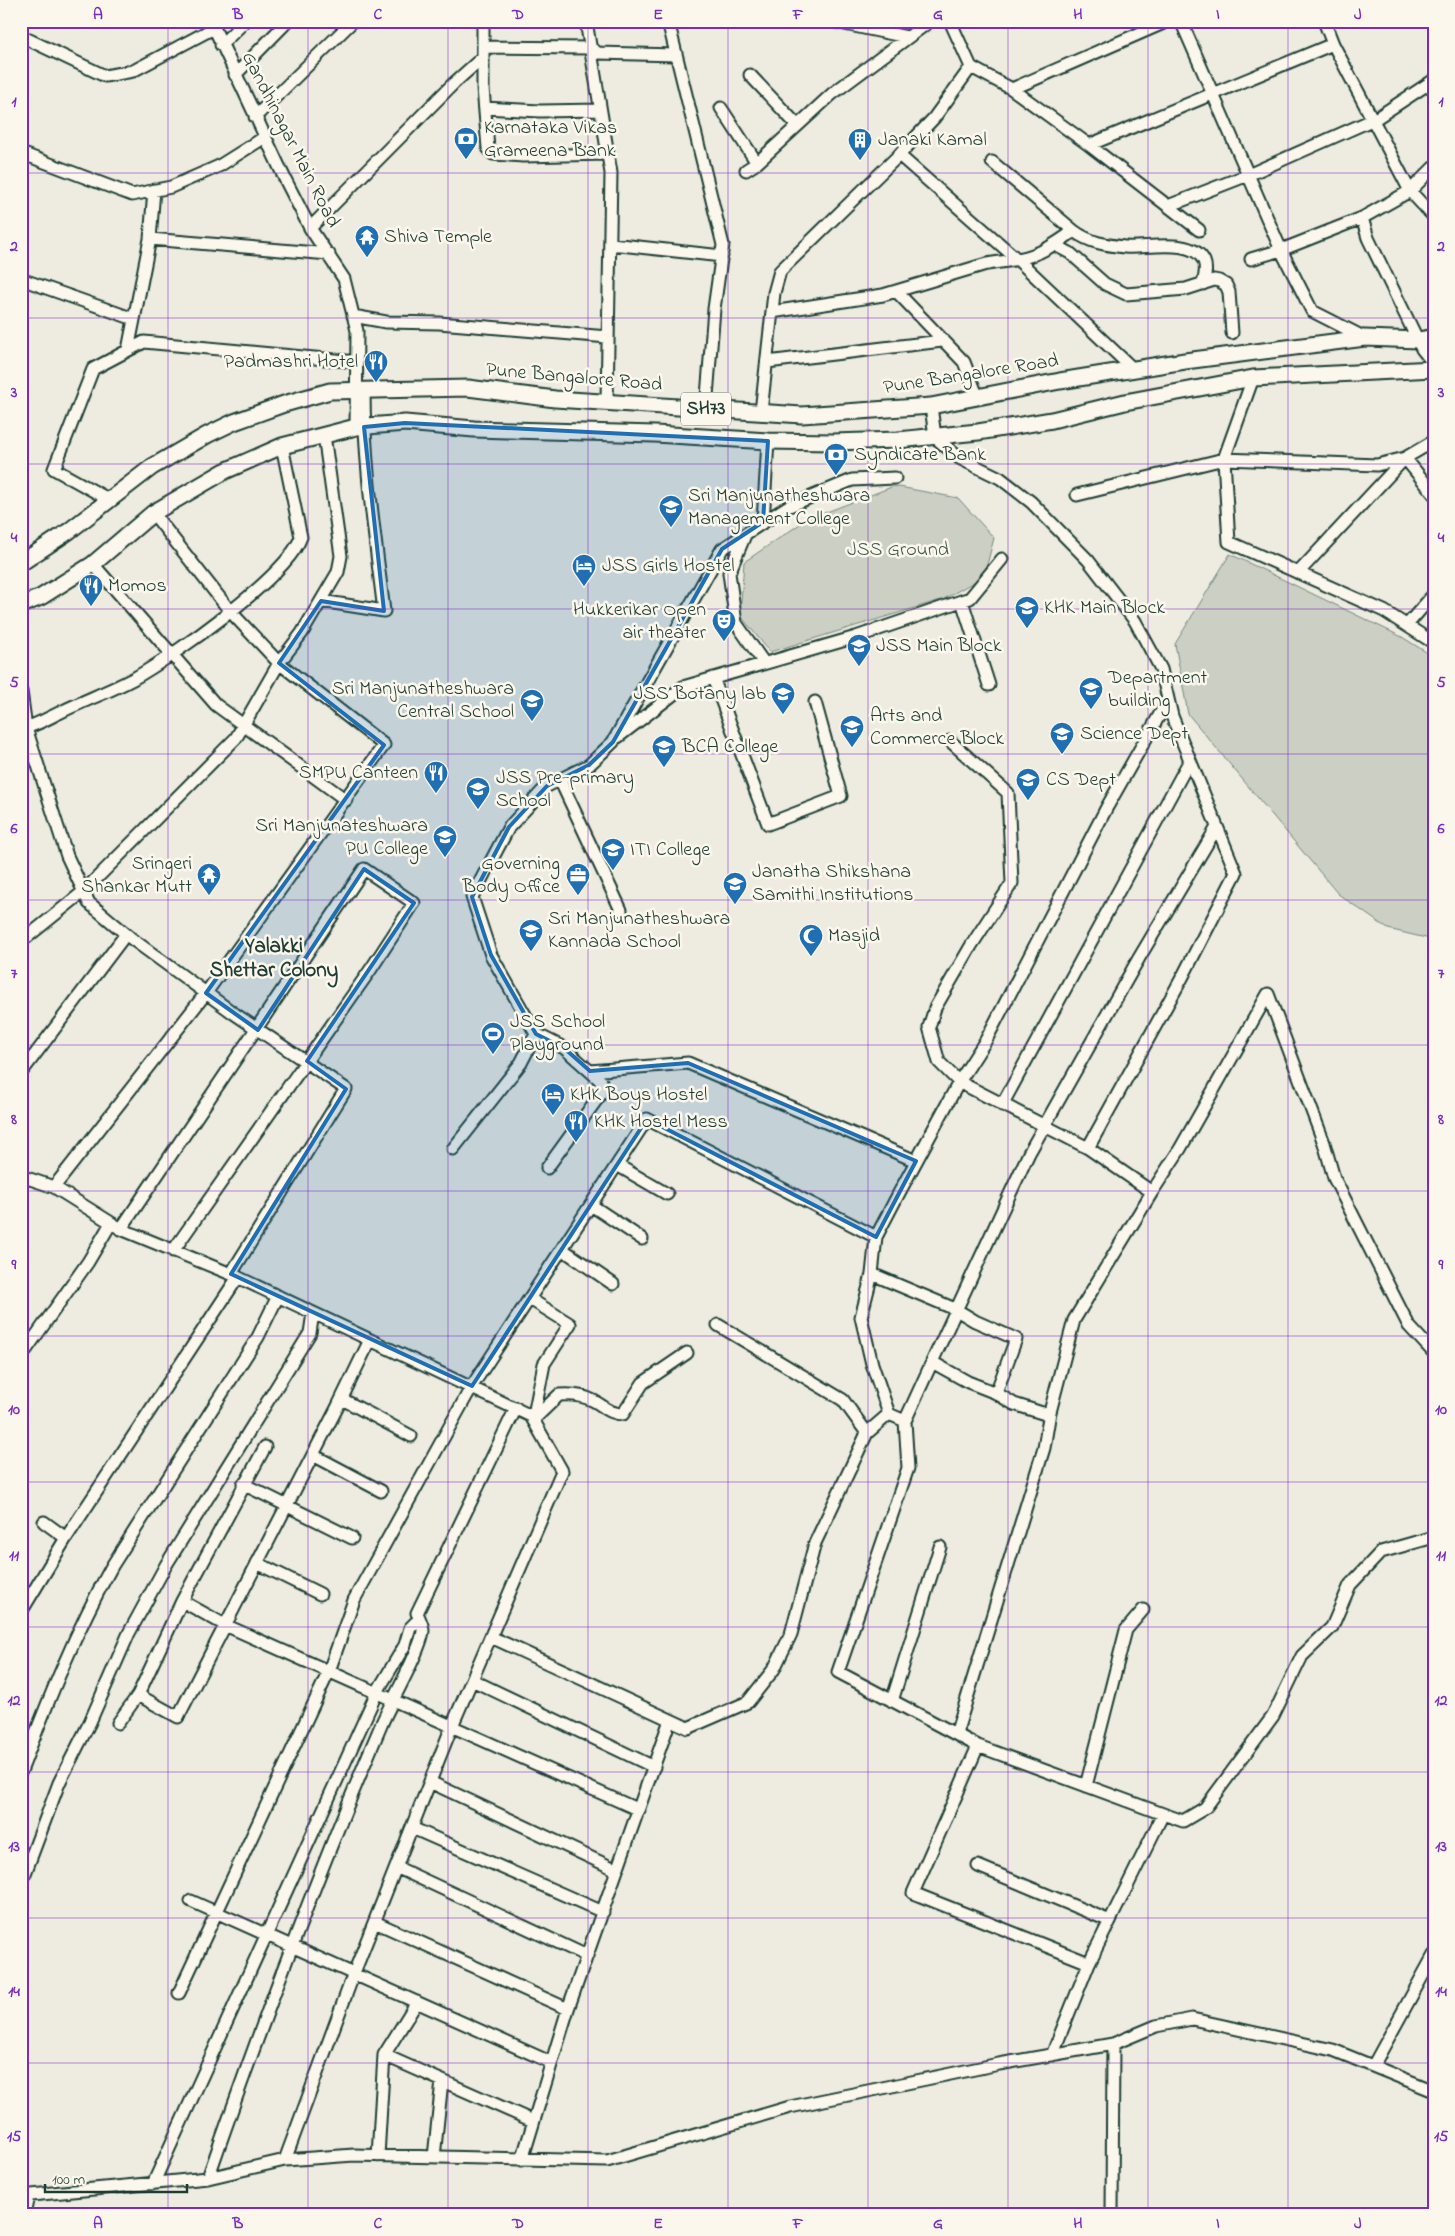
<svg xmlns="http://www.w3.org/2000/svg" width="1455" height="2236" font-family="'Indie Flower',sans-serif">
<style>
.green{fill:#cbcfc4;stroke:#75867c}
.lines{fill:none;stroke-linecap:round;stroke-linejoin:round}
.minor-casing{stroke:#1f3d34;stroke-width:15}
.major-casing{stroke:#1f3d34;stroke-width:19}
.minor{stroke:#fbf7ec;stroke-width:11}
.major{stroke:#fbf7ec;stroke-width:15}
.marked{fill:#1f6fb2;fill-opacity:0.2;stroke:#1f6fb2;stroke-width:4;stroke-linejoin:round}
.grid{fill:none;stroke:#7b2cbf;stroke-width:1;stroke-opacity:0.55}
.labels{text-anchor:middle;dominant-baseline:central;stroke-width:5;stroke-linejoin:round;paint-order:stroke}
.shield{fill:#fbf7ec;stroke:#61756b;stroke-width:1}
.shield-label{font-size:19px;font-weight:bold;fill:#1f3d34}
.poi-label{font-size:20px;fill:#1f3d34;stroke:#fbf7ec;text-anchor:start}
.street-label{font-size:20px;fill:#1f3d34;stroke:#fbf7ec}
.park-label{font-size:20px;fill:#415a51;stroke:#fbf7ec}
.neighbourhood-label{font-size:21px;font-weight:bold;fill:#1f3d34;stroke:#fbf7ec}
.neatline{fill:none;stroke:#7b2cbf;stroke-width:2}
.grid-label{font-size:16px;text-anchor:middle;font-weight:bold;fill:#7b2cbf}
</style>
<rect width="100%" height="100%" fill="#eeece1"/>
<filter id="ink" filterUnits="userSpaceOnUse"><feTurbulence type="fractalNoise" baseFrequency=".02" numOctaves="2"/><feDisplacementMap in="SourceGraphic" scale="10" xChannelSelector="R" yChannelSelector="G"/><feConvolveMatrix kernelMatrix="1 2 1 2 8 2 1 2 1" color-interpolation-filters="sRGB"/></filter>
<g filter="url(#ink)">
<path class="green" d="M 894,486 L 958,498 L 994,538 L 984,576 L 944,599 L 770,652 L 740,615 L 744,562 L 806,520 Z
M 1230,554 L 1402,637 L 1434,657 L 1434,940 L 1388,929 L 1338,894 L 1188,714 L 1175,644 Z"/>
<g class="lines">
<defs>
<path id="minor" d="M 211,21 L 285,179 L 310,228 L 344,279 L 357,331 L 356,427
M 483,21 L 483,88 L 488,148 L 493,154 L 523,156 L 606,154
M 586,21 L 611,173 L 607,402
M 668,21 L 723,245 L 714,309 L 706,409
M 830,21 L 907,37
M 950,21 L 971,67
M 1181,21 L 1281,250 L 1251,259
M 1324,21 L 1333,44 L 1410,191 L 1434,217
M 21,36 L 105,76 L 133,71 L 214,28
M 221,45 L 245,21
M 483,47 L 591,48 L 598,53 L 675,55
M 235,75 L 288,21
M 750,75 L 797,125
M 1012,89 L 1168,21
M 485,108 L 540,111 L 600,110
M 721,108 L 757,163
M 255,117 L 353,21
M 1372,121 L 1434,80
M 1089,145 L 1199,230
M 21,153 L 132,195 L 171,187 L 219,166 L 265,137
M 899,155 L 1018,260 L 1133,369
M 992,162 L 1074,231
M 746,170 L 757,163 L 832,94 L 930,21
M 1168,206 L 1248,175 L 1372,120
M 1362,218 L 1410,191 L 1434,167
M 310,228 L 454,83 L 483,57
M 150,239 L 329,254
M 611,244 L 722,256
M 1055,245 L 1070,253 L 1105,284 L 1126,294 L 1186,289 L 1214,280 L 1219,281 L 1226,285 L 1229,292 L 1232,333
M 21,279 L 134,319
M 896,291 L 964,362 L 978,398
M 772,312 L 883,295 L 983,265 C 995,262 1007,262 1018,259 C 1040,255 1057,243 1074,231 C 1090,243 1106,245 1125,247 C 1146,249 1193,237 1204,261 C 1207,268 1205,276 1203,284
M 353,316 L 386,322 L 439,323 L 608,337
M 1365,338 L 1312,311 L 1281,250 L 1362,218 L 1368,238 L 1422,349 L 1434,364
M 128,350 L 150,239 L 154,190
M 767,362 L 942,341
M 1253,378 L 1224,459 L 1229,542 L 1384,611 L 1434,643
M 931,406 L 935,437 L 959,458 L 1000,478 L 1031,502 L 1088,560 L 1135,621 L 1161,669 L 1172,716 L 1236,873 L 1183,976 L 1088,1148 L 959,1082 L 939,1062 L 929,1027 L 935,1008 L 971,946 L 1012,883 L 1008,793 L 950,741
M 761,412 L 774,293 L 780,271 L 899,155 L 934,118 L 971,67 L 1012,89 L 1089,145 L 1333,44
M 1077,495 L 1224,459 L 1377,465 L 1405,458 L 1434,441
M 108,499 L 54,469 L 93,369 L 144,342 L 357,362
M 763,522 L 768,441
M 745,535 L 729,573 L 736,623 L 764,663
M 93,564 L 216,705 L 346,800
M 1298,573 L 1405,458 L 1434,494
M 321,601 L 384,611 C 375,537 364,464 364,390
M 962,601 L 989,685
M 1407,625 L 1434,594
M 713,678 L 768,824 L 841,796 L 815,702
M 21,691 L 26,728 L 67,856 L 89,903 L 132,939 L 232,1012 L 346,1089 L 231,1274
M 21,729 C 36,726 50,717 63,711 C 86,700 110,691 133,679 C 172,657 287,577 301,537 L 282,446
M 618,737 L 683,687 L 856,637 L 970,598 L 1002,559
M 560,780 L 621,910
M 21,942 L 83,892 L 236,738 L 279,663 L 302,633 L 338,572 L 341,556 L 324,435
M 536,1034 L 564,1048 L 601,1081 L 600,1095 L 547,1168
M 590,1071 L 688,1063 L 916,1161
M 21,1073 L 126,934
M 1002,1105 L 1190,760
M 1088,1148 L 1152,1192 L 1180,1149 L 1268,994 L 1324,1143 L 1334,1178 L 1409,1326 L 1434,1353
M 453,1149 L 521,1063 L 536,1034 L 491,955 L 472,897 L 509,827 L 547,786 L 589,765 L 613,742 L 722,549 L 787,507 L 852,480 L 895,478
M 617,1165 L 667,1194
M 21,1176 L 54,1187 L 121,1229 L 231,1274 L 531,1416 L 562,1471 L 452,1726 L 354,1973 L 285,2160
M 54,1187 L 206,993 L 384,745 L 279,663 L 230,611 L 153,513
M 591,1205 L 642,1239
M 121,1229 L 364,869 L 414,903 L 371,969 L 173,1251
M 562,1249 L 613,1284
M 872,1274 L 861,1317 L 872,1364 L 889,1414
M 530,1299 L 570,1324 L 544,1364 L 533,1420
M 718,1325 L 843,1400 L 867,1433
M 21,1357 L 88,1262 L 111,1223
M 932,1362 L 968,1382 L 996,1393 L 1014,1404 L 1042,1413 L 1050,1412 L 1074,1320 L 1152,1192
M 996,1393 L 1016,1339 L 975,1321 L 955,1309 L 872,1274 L 876,1237 L 899,1193 L 959,1082 L 986,1040 L 1107,807 L 1168,700
M 342,1399 L 411,1436
M 533,1420 L 559,1395 C 571,1394 583,1395 594,1401 C 605,1407 610,1414 623,1414 L 643,1383 L 687,1353
M 313,1455 L 381,1491
M 243,1484 L 352,1538
M 44,1522 L 66,1538
M 257,1563 L 320,1594
M 182,1601 L 225,1625 L 639,1810
M 21,1612 L 66,1538 L 238,1277
M 491,1637 L 688,1728 L 748,1702 L 774,1669 L 791,1634 L 815,1543 L 867,1433 L 889,1414 L 905,1421
M 472,1680 L 654,1767
M 138,1695 L 178,1717 L 338,1406 L 370,1340
M 892,1701 L 940,1547
M 118,1723 L 138,1695 L 182,1601 L 265,1447
M 956,1734 L 1044,1448 L 1050,1412
M 978,1746 L 913,1893 L 1089,1963
M 21,1771 C 48,1701 75,1632 112,1566 L 258,1337 L 278,1296
M 430,1782 L 617,1870
M 1086,1786 L 1126,1630 L 1143,1610
M 1163,1814 L 1183,1821 L 1205,1808 L 1273,1716 L 1302,1656 L 1332,1627 L 1350,1585 L 1381,1552 L 1434,1537
M 412,1828 L 603,1912
M 978,1866 L 1110,1921
M 396,1867 L 587,1956
M 21,1884 L 59,1783 L 90,1722 L 129,1633 L 166,1565 L 310,1333 L 313,1313
M 191,1901 L 550,2062
M 375,1922 L 568,2009
M 179,1993 L 329,1671 L 354,1600 L 472,1386 L 647,1119 L 876,1237
M 384,2055 L 533,2121
M 1052,2055 L 1089,1963 L 1163,1814 L 978,1746 L 838,1672 L 908,1468 L 905,1421 L 932,1362 L 1029,1153 L 1139,958 L 1217,827
M 1373,2066 L 1434,1955
M 378,2156 L 384,2055 L 417,2002
M 434,2157 L 442,2081
M 522,2160 L 568,2009 L 670,1720
M 208,2178 C 261,2025 318,1872 382,1723 C 390,1704 423,1646 423,1630 C 423,1625 419,1618 417,1613 L 516,1408
M 153,2184 L 377,1692 L 405,1645 L 410,1628 L 419,1619
M 21,2196 L 208,2178 L 285,2160 L 354,2155 L 607,2161 L 790,2107 L 999,2064 L 1113,2044 L 1156,2026 L 1192,2019 L 1333,2050 L 1434,2091
M 24,2215 L 28,2196
M 1112,2215 L 1113,2044"/>
<path id="major" d="M 21,563 L 69,531 L 152,467 L 207,435 L 234,422 L 284,404 L 330,391 L 468,388 L 555,399 L 802,415 L 931,406 L 1060,381 L 1185,361 L 1365,338 L 1419,340 L 1434,337
M 21,605 L 41,597 L 93,564 L 153,513 L 225,471 L 282,446 L 356,427 L 405,423 L 474,429 L 655,434 L 768,441 L 833,442 L 898,440 L 978,432 L 1052,420 L 1125,402 L 1253,378 L 1434,369"/>
</defs>
<use href="#minor" class="minor-casing"/>
<use href="#major" class="major-casing"/>
<use href="#minor" class="minor"/>
<use href="#major" class="major"/>
</g>
</g>
<path class="marked" d="M 405,423 L 768,441 L 763,522 L 722,549 L 613,742 L 589,765 L 547,786 L 509,827 L 472,897 L 491,955 L 536,1034 L 564,1048 L 590,1071 L 688,1063 L 916,1161 L 876,1237 L 647,1119 L 472,1386 L 231,1274 L 346,1089 L 307,1061 L 414,903 L 364,869 L 258,1030 L 206,993 L 384,745 L 279,663 L 321,601 L 384,611 L 364,427 Z"/>
<path class="grid" d="M 168,21 L 168,2215M 308,21 L 308,2215M 448,21 L 448,2215M 588,21 L 588,2215M 728,21 L 728,2215M 868,21 L 868,2215M 1008,21 L 1008,2215M 1148,21 L 1148,2215M 1288,21 L 1288,2215M 21,173 L 1434,173M 21,318 L 1434,318M 21,464 L 1434,464M 21,609 L 1434,609M 21,754 L 1434,754M 21,900 L 1434,900M 21,1045 L 1434,1045M 21,1191 L 1434,1191M 21,1336 L 1434,1336M 21,1482 L 1434,1482M 21,1627 L 1434,1627M 21,1772 L 1434,1772M 21,1918 L 1434,1918M 21,2063 L 1434,2063"/>
<defs>
<symbol id="bank-pin" viewBox="-11 -11 22 30"><path d="M0 17L-7.5 6A9.5 9.5 0 1 1 7.5 6Z" fill="#1f6fb2" stroke="#fbf7ec"/><path d="M-6-4H6V4H-6ZM0-2.3a2.3 2.3 0 1 0 0 4.6a2.3 2.3 0 1 0 0-4.6Z" fill="#fff"/></symbol>
<symbol id="building-pin" viewBox="-11 -11 22 30"><path d="M0 17L-7.5 6A9.5 9.5 0 1 1 7.5 6Z" fill="#1f6fb2" stroke="#fbf7ec"/><path d="M-4-6H4V6H1V3H-1V6H-4ZM-2.5-4.3h1.7v1.8h-1.7ZM.8-4.3h1.7v1.8H.8ZM-2.5-1h1.7V.8h-1.7ZM.8-1h1.7V.8H.8Z" fill="#fff"/></symbol>
<symbol id="temple-pin" viewBox="-11 -11 22 30"><path d="M0 17L-7.5 6A9.5 9.5 0 1 1 7.5 6Z" fill="#1f6fb2" stroke="#fbf7ec"/><path d="M0-6L5-2H3V0L6.5 2.5H4V6H1.5V3h-3V6H-4V2.5H-6.5L-3 0V-2H-5Z" fill="#fff"/></symbol>
<symbol id="restaurant-pin" viewBox="-11 -11 22 30"><path d="M0 17L-7.5 6A9.5 9.5 0 1 1 7.5 6Z" fill="#1f6fb2" stroke="#fbf7ec"/><path d="M-5-6h1v4h1v-4h1v4h1v-4h1v5L-1.5 .5V6h-2V.5L-5-1ZM5-6V6H3V1.5H1.5Q1.5-4 5-6Z" fill="#fff"/></symbol>
<symbol id="university-pin" viewBox="-11 -11 22 30"><path d="M0 17L-7.5 6A9.5 9.5 0 1 1 7.5 6Z" fill="#1f6fb2" stroke="#fbf7ec"/><path d="M0-5L7-2L0 1L-7-2ZM-4 1L0 2.5L4 1V4Q0 6-4 4Z" fill="#fff"/></symbol>
<symbol id="hotel-pin" viewBox="-11 -11 22 30"><path d="M0 17L-7.5 6A9.5 9.5 0 1 1 7.5 6Z" fill="#1f6fb2" stroke="#fbf7ec"/><path d="M-6-4.5h1.5V1H6V5H4.5V3h-9V5H-6ZM-4 0a1.8 1.8 0 1 1 3.6 0ZM.5 0V-2.5h3Q6-2.5 6 0Z" fill="#fff"/></symbol>
<symbol id="theatre-pin" viewBox="-11 -11 22 30"><path d="M0 17L-7.5 6A9.5 9.5 0 1 1 7.5 6Z" fill="#1f6fb2" stroke="#fbf7ec"/><path d="M-5-5.5Q0-4 5-5.5V0Q5 5 0 6Q-5 5-5 0ZM-3.3-2.5H-1v1.5H-3.3ZM1-2.5H3.3v1.5H1ZM-2.8 1Q0 5.5 2.8 1Z" fill="#fff"/></symbol>
<symbol id="school-pin" viewBox="-11 -11 22 30"><path d="M0 17L-7.5 6A9.5 9.5 0 1 1 7.5 6Z" fill="#1f6fb2" stroke="#fbf7ec"/><path d="M0-5L7-2L0 1L-7-2ZM-4 1L0 2.5L4 1V4Q0 6-4 4Z" fill="#fff"/></symbol>
<symbol id="office-pin" viewBox="-11 -11 22 30"><path d="M0 17L-7.5 6A9.5 9.5 0 1 1 7.5 6Z" fill="#1f6fb2" stroke="#fbf7ec"/><path d="M-6-3h4V-5.5h4V-3h4V5H-6ZM-1-4.5V-3h2v-1.5ZM-6 0V1H6V0Z" fill="#fff"/></symbol>
<symbol id="mosque-pin" viewBox="-11 -11 22 30"><path d="M0 17L-7.5 6A9.5 9.5 0 1 1 7.5 6Z" fill="#1f6fb2" stroke="#fbf7ec"/><path d="M3.5-4.9A6 6 0 1 0 3.5 4.9A5 5 0 1 1 3.5-4.9Z" fill="#fff"/></symbol>
<symbol id="stadium-pin" viewBox="-11 -11 22 30"><path d="M0 17L-7.5 6A9.5 9.5 0 1 1 7.5 6Z" fill="#1f6fb2" stroke="#fbf7ec"/><path d="M0-5a6.5 5 0 1 0 0 10a6.5 5 0 1 0 0-10ZM-3.5-1.8h7v3.6h-7Z" fill="#fff"/></symbol>
</defs>
<g fill-rule="evenodd">
<use href="#bank-pin" x="452" y="125" width="28" height="38"/>
<use href="#building-pin" x="846" y="126" width="28" height="38"/>
<use href="#temple-pin" x="353" y="223" width="28" height="38"/>
<use href="#restaurant-pin" x="362" y="348" width="28" height="38"/>
<use href="#bank-pin" x="822" y="441" width="28" height="38"/>
<use href="#university-pin" x="657" y="493" width="28" height="38"/>
<use href="#hotel-pin" x="570" y="552" width="28" height="38"/>
<use href="#restaurant-pin" x="77" y="572" width="28" height="38"/>
<use href="#university-pin" x="1013" y="594" width="28" height="38"/>
<use href="#theatre-pin" x="710" y="607" width="28" height="38"/>
<use href="#university-pin" x="845" y="632" width="28" height="38"/>
<use href="#university-pin" x="1077" y="675" width="28" height="38"/>
<use href="#university-pin" x="769" y="680" width="28" height="38"/>
<use href="#school-pin" x="518" y="687" width="28" height="38"/>
<use href="#university-pin" x="838" y="713" width="28" height="38"/>
<use href="#university-pin" x="1048" y="720" width="28" height="38"/>
<use href="#university-pin" x="650" y="733" width="28" height="38"/>
<use href="#restaurant-pin" x="422" y="759" width="28" height="38"/>
<use href="#university-pin" x="1014" y="766" width="28" height="38"/>
<use href="#school-pin" x="464" y="775" width="28" height="38"/>
<use href="#university-pin" x="431" y="823" width="28" height="38"/>
<use href="#university-pin" x="599" y="836" width="28" height="38"/>
<use href="#temple-pin" x="195" y="861" width="28" height="38"/>
<use href="#office-pin" x="564" y="861" width="28" height="38"/>
<use href="#university-pin" x="721" y="870" width="28" height="38"/>
<use href="#school-pin" x="517" y="917" width="28" height="38"/>
<use href="#mosque-pin" x="797" y="922" width="28" height="38"/>
<use href="#stadium-pin" x="479" y="1020" width="28" height="38"/>
<use href="#hotel-pin" x="539" y="1081" width="28" height="38"/>
<use href="#restaurant-pin" x="562" y="1108" width="28" height="38"/>
</g>
<g class="labels">
<rect class="shield" x="681" y="392.5" width="50" height="33" rx="4"/>
<g class="shield-label">
<text x="706" y="409">SH73</text>
</g>
<g class="poi-label">
<text x="484" y="128">Karnataka Vikas<tspan x="484" dy="23">Grameena Bank</tspan></text>
<text x="878" y="140">Janaki Kamal</text>
<text x="384" y="237">Shiva Temple</text>
<text x="358" y="362" text-anchor="end">Padmashri Hotel</text>
<text x="854" y="455">Syndicate Bank</text>
<text x="688" y="496">Sri Manjunatheshwara<tspan x="688" dy="23">Management College</tspan></text>
<text x="602" y="566">JSS Girls Hostel</text>
<text x="108" y="586">Momos</text>
<text x="1044" y="608">KHK Main Block</text>
<text x="706" y="610" text-anchor="end">Hukkerikar Open<tspan x="706" dy="23">air theater</tspan></text>
<text x="876" y="646">JSS Main Block</text>
<text x="1108" y="678">Department<tspan x="1108" dy="23">building</tspan></text>
<text x="514" y="689" text-anchor="end">Sri Manjunatheshwara<tspan x="514" dy="23">Central School</tspan></text>
<text x="766" y="694" text-anchor="end">JSS Botany lab</text>
<text x="870" y="716">Arts and<tspan x="870" dy="23">Commerce Block</tspan></text>
<text x="1080" y="734">Science Dept</text>
<text x="682" y="747">BCA College</text>
<text x="418" y="773" text-anchor="end">SMPU Canteen</text>
<text x="496" y="778">JSS Pre-primary<tspan x="496" dy="23">School</tspan></text>
<text x="1046" y="780">CS Dept</text>
<text x="428" y="826" text-anchor="end">Sri Manjunateshwara<tspan x="428" dy="23">PU College</tspan></text>
<text x="630" y="850">ITI College</text>
<text x="192" y="864" text-anchor="end">Sringeri<tspan x="192" dy="23">Shankar Mutt</tspan></text>
<text x="560" y="864" text-anchor="end">Governing<tspan x="560" dy="23">Body Office</tspan></text>
<text x="752" y="872">Janatha Shikshana<tspan x="752" dy="23">Samithi Institutions</tspan></text>
<text x="548" y="919">Sri Manjunatheshwara<tspan x="548" dy="23">Kannada School</tspan></text>
<text x="828" y="936">Masjid</text>
<text x="510" y="1022">JSS School<tspan x="510" dy="23">Playground</tspan></text>
<text x="570" y="1095">KHK Boys Hostel</text>
<text x="594" y="1122">KHK Hostel Mess</text>
</g>
<g class="street-label">
<text transform="translate(290 140) rotate(63)">Gandhinagar Main Road</text>
<text transform="translate(971 375) rotate(-9)">Pune Bangalore Road</text>
<text transform="translate(574 378) rotate(5)">Pune Bangalore Road</text>
</g>
<g class="park-label">
<text x="898" y="550">JSS Ground</text>
</g>
<g class="neighbourhood-label">
<text x="274" y="947">Yalakki<tspan x="274" dy="24">Shettar Colony</tspan></text>
</g>
</g>
<rect width="1455" height="2236" fill="none" stroke="#fbf7ec" stroke-width="55"/>
<path d="M45 2184v8h142v-8" fill="none" stroke="#1f3d34" stroke-width="2.5"/>
<text x="52" y="2184" font-size="15" fill="#1f3d34" stroke="#fbf7ec" stroke-width="4" paint-order="stroke">100 m</text>
<rect x="28" y="28" width="1400" height="2180" class="neatline"/>
<g class="grid-label">
<text x="98" y="19">A</text>
<text x="238" y="19">B</text>
<text x="378" y="19">C</text>
<text x="518" y="19">D</text>
<text x="658" y="19">E</text>
<text x="798" y="19">F</text>
<text x="938" y="19">G</text>
<text x="1078" y="19">H</text>
<text x="1218" y="19">I</text>
<text x="1358" y="19">J</text>
<text x="14" y="106">1</text>
<text x="1441" y="106">1</text>
<text x="14" y="251">2</text>
<text x="1441" y="251">2</text>
<text x="14" y="397">3</text>
<text x="1441" y="397">3</text>
<text x="14" y="542">4</text>
<text x="1441" y="542">4</text>
<text x="14" y="687">5</text>
<text x="1441" y="687">5</text>
<text x="14" y="833">6</text>
<text x="1441" y="833">6</text>
<text x="14" y="978">7</text>
<text x="1441" y="978">7</text>
<text x="14" y="1124">8</text>
<text x="1441" y="1124">8</text>
<text x="14" y="1269">9</text>
<text x="1441" y="1269">9</text>
<text x="14" y="1414">10</text>
<text x="1441" y="1414">10</text>
<text x="14" y="1560">11</text>
<text x="1441" y="1560">11</text>
<text x="14" y="1705">12</text>
<text x="1441" y="1705">12</text>
<text x="14" y="1851">13</text>
<text x="1441" y="1851">13</text>
<text x="14" y="1996">14</text>
<text x="1441" y="1996">14</text>
<text x="14" y="2141">15</text>
<text x="1441" y="2141">15</text>
<text x="98" y="2228">A</text>
<text x="238" y="2228">B</text>
<text x="378" y="2228">C</text>
<text x="518" y="2228">D</text>
<text x="658" y="2228">E</text>
<text x="798" y="2228">F</text>
<text x="938" y="2228">G</text>
<text x="1078" y="2228">H</text>
<text x="1218" y="2228">I</text>
<text x="1358" y="2228">J</text>
</g>
</svg>
